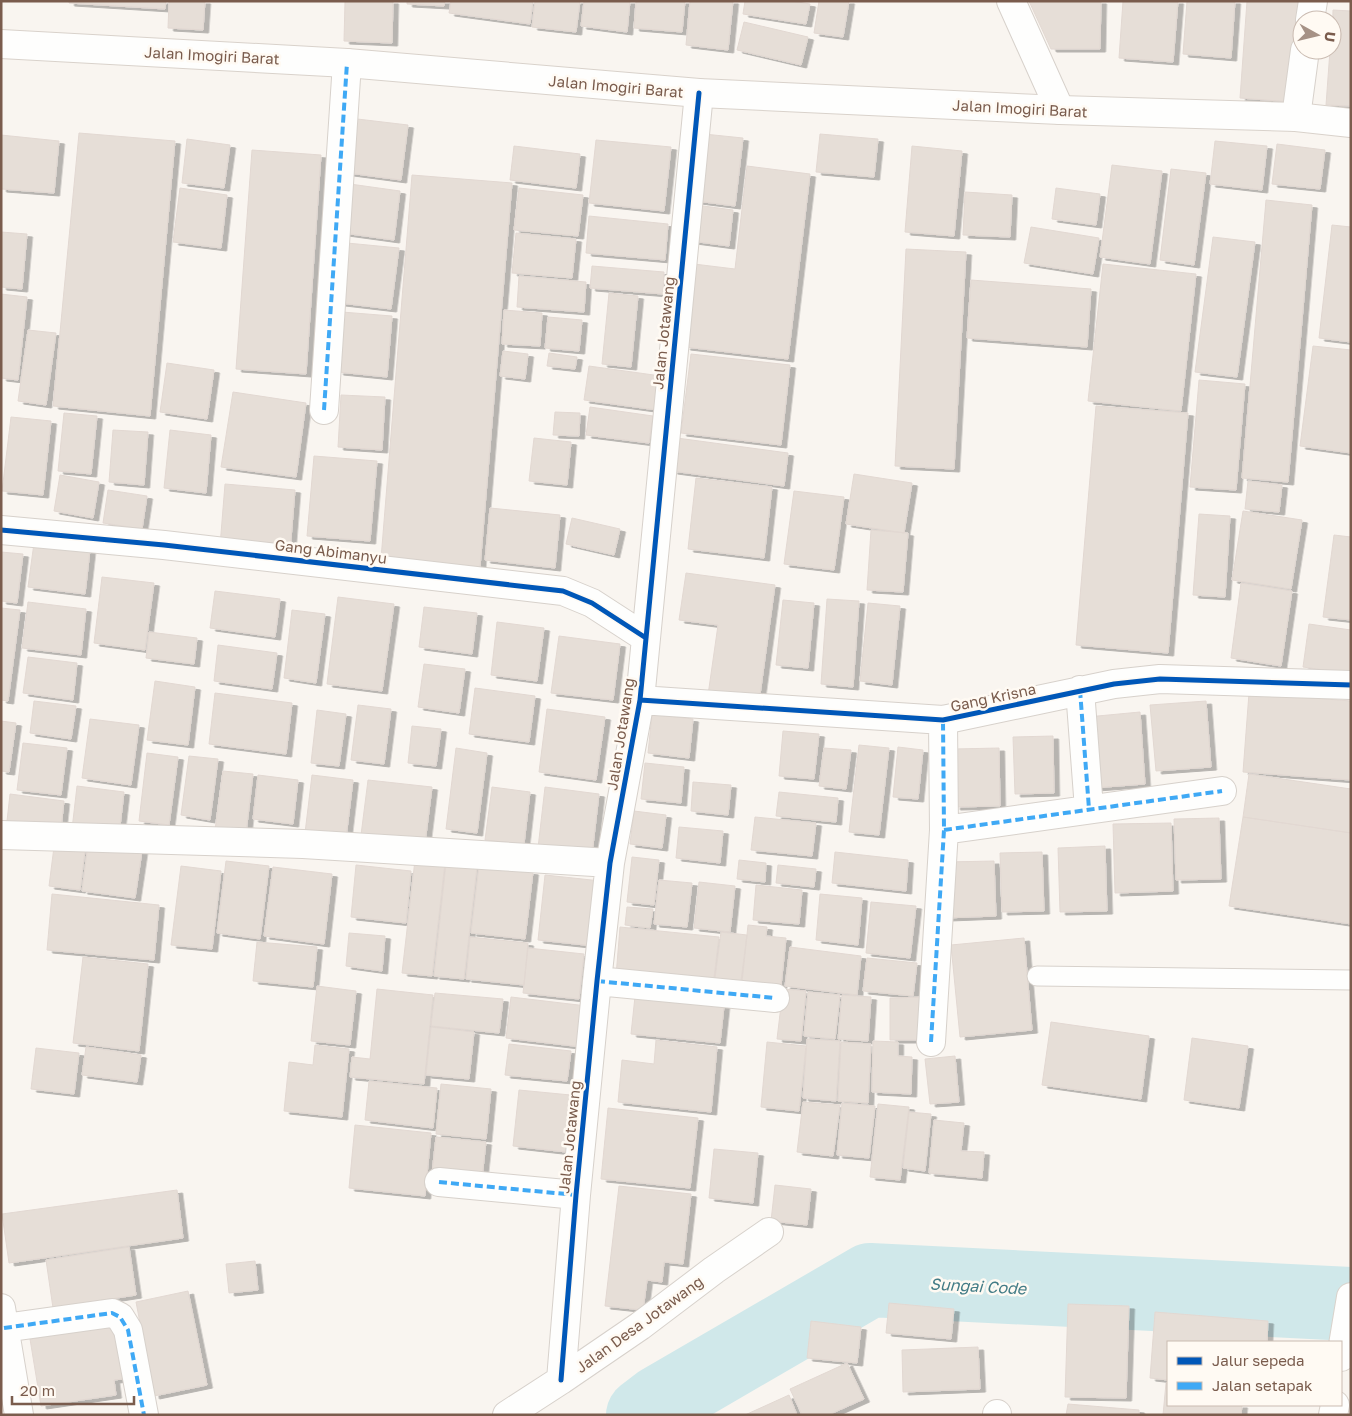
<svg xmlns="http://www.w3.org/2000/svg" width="1352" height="1416" font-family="'Golos Text',sans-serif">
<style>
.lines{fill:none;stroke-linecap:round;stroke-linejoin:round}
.river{stroke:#d0e8ea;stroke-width:74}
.building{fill:#e6ded7;stroke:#e2d8d2;filter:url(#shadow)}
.lane-casing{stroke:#d7d1cb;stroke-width:21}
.street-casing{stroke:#d7d1cb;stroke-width:30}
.secondary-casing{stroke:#d9d2cb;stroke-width:30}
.lane{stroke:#fefefd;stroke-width:19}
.street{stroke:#fefefd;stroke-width:28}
.secondary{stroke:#fefefd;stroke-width:28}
.quiet{stroke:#3fa9f5;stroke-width:4;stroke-dasharray:8 4;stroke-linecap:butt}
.cycleway-casing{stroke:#fffaf3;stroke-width:8}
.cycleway{stroke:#0057b8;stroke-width:5}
.labels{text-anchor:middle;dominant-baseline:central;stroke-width:5;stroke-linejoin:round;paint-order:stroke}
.street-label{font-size:15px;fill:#7a5c4d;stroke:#fffaf3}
.water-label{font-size:16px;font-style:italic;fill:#437c86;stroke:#fffaf3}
</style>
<defs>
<filter id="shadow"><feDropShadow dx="5.5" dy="3" stdDeviation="0" flood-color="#0004"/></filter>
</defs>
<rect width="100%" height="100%" fill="#f9f5f0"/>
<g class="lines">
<path class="river" d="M 643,1415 L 660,1402 L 870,1280 L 1351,1304"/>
</g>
<path class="building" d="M 69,1 L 166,1 L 165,9 L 69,3 Z
M 169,1 L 205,1 L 203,30 L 168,28 Z
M 345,1 L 393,1 L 392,43 L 344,41 Z
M 407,1 L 445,1 L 444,6 L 407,4 Z
M 451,1 L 533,1 L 530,24 L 449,13 Z
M 535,1 L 580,1 L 576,32 L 532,27 Z
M 584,1 L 630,1 L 627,32 L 581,26 Z
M 636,1 L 685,1 L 682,32 L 634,28 Z
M 690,1 L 733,1 L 728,50 L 686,45 Z
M 745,1 L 792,1 L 810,4 L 806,24 L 743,14 Z
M 819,1 L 849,1 L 843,37 L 814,33 Z
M 1029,1 L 1101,1 L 1100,49 L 1051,49 Z
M 1123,1 L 1178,1 L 1173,62 L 1119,58 Z
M 1187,1 L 1235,1 L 1231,58 L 1183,54 Z
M 1247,1 L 1301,1 L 1292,102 L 1240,98 Z
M 1333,10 L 1351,11 L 1351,106 L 1326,105 L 1330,50 L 1332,50 Z
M 744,22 L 808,37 L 801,65 L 737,50 Z
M 349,118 L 408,125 L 401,180 L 341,172 Z
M 79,133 L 175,141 L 150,416 L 53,406 Z
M 704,134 L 743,138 L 735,206 L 696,201 Z
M 820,134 L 878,139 L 874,177 L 816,172 Z
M 1,135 L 59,141 L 54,193 L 1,189 Z
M 187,139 L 230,145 L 224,188 L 182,183 Z
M 596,140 L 671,147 L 664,211 L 589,203 Z
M 1215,141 L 1267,146 L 1262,190 L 1210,184 Z
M 1277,144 L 1325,150 L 1320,189 L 1272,184 Z
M 514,146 L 580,154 L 576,188 L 510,180 Z
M 912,146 L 962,151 L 954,236 L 905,232 Z
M 252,150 L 321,155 L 306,374 L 236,369 Z
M 1112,165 L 1162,171 L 1150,264 L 1100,257 Z
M 747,166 L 810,174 L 788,359 L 685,347 L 694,264 L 735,269 Z
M 1171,169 L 1206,173 L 1194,265 L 1160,260 Z
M 412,175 L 512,183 L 480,567 L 381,559 Z
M 350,184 L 400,191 L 394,240 L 343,233 Z
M 180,188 L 227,195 L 221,248 L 173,242 Z
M 519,188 L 583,195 L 578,236 L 514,230 Z
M 1056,188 L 1100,194 L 1096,225 L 1052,219 Z
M 965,192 L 1012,195 L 1010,237 L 963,235 Z
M 1266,200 L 1312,205 L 1288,482 L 1242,478 Z
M 696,205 L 733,210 L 729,246 L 691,241 Z
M 589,216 L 668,224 L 665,260 L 586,253 Z
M 1332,225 L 1351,227 L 1351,342 L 1319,338 Z
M 1031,227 L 1099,238 L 1093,274 L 1024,263 Z
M 1,232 L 27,234 L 22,289 L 1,287 Z
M 516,233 L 576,239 L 572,278 L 512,273 Z
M 1213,237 L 1255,242 L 1237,377 L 1195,372 Z
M 347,243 L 399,248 L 391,309 L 340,303 Z
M 906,249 L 966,252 L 954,469 L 895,466 Z
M 1103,264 L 1196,274 L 1181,411 L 1088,401 Z
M 592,266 L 664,272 L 663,294 L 590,288 Z
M 519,276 L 586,282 L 584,312 L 517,307 Z
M 971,280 L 1091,289 L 1087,347 L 967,338 Z
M 609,293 L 638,296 L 631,367 L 602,364 Z
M 1,294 L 27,297 L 18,380 L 1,378 Z
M 504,310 L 542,313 L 540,346 L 502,344 Z
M 342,312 L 392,316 L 387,377 L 338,372 Z
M 548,317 L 582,320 L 579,351 L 545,348 Z
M 28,330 L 56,333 L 46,405 L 18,401 Z
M 1313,346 L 1351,350 L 1351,453 L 1300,446 Z
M 503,351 L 528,354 L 525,379 L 500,376 Z
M 549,353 L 577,357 L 575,369 L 547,366 Z
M 691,354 L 790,365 L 781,445 L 681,433 Z
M 167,363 L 214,370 L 207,419 L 160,412 Z
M 589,366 L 661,376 L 657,410 L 584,400 Z
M 1199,380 L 1245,384 L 1236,490 L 1190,487 Z
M 233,392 L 306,403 L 296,477 L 221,467 Z
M 341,395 L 385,397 L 382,450 L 338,447 Z
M 1096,406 L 1188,413 L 1168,653 L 1076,645 Z
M 590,407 L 653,416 L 649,443 L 586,435 Z
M 555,412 L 580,413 L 579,436 L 553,435 Z
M 64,413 L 97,416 L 91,474 L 58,471 Z
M 11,417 L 51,421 L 43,495 L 2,491 Z
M 113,430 L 148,432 L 144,485 L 109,482 Z
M 170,430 L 211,435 L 206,493 L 164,488 Z
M 534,438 L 571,442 L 567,485 L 529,481 Z
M 677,438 L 788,453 L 784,486 L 672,471 Z
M 314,456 L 377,461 L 370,541 L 307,536 Z
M 854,474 L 912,483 L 904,533 L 846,524 Z
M 60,475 L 99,482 L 93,518 L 54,511 Z
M 696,478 L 772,487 L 764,558 L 688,549 Z
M 1248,481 L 1282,485 L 1279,512 L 1245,509 Z
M 225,484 L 295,490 L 290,551 L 220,546 Z
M 108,490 L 147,496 L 142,529 L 103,523 Z
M 794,491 L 844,497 L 834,570 L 784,564 Z
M 490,508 L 560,515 L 555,568 L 485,560 Z
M 1243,511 L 1302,520 L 1291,589 L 1232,580 Z
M 1199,514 L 1230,516 L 1225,597 L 1193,595 Z
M 572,518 L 620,529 L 614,555 L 566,544 Z
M 871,530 L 908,533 L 903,592 L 867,590 Z
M 1334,535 L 1351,537 L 1351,620 L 1323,617 Z
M 34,543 L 90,550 L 85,594 L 28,587 Z
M 1,552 L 23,554 L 17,603 L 1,601 Z
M 686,573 L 775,585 L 759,702 L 708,695 L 718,625 L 679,620 Z
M 102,577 L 154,583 L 145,650 L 94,643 Z
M 1241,583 L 1292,591 L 1281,666 L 1231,658 Z
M 215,591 L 280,599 L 275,637 L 210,628 Z
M 338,597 L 394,604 L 382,691 L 327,684 Z
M 827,599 L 859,601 L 853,687 L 821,684 Z
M 783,600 L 814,603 L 808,668 L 776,665 Z
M 28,602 L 86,609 L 81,655 L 22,648 Z
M 868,603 L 900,606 L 892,685 L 860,681 Z
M 424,607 L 477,613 L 472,654 L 419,647 Z
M 1,608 L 20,610 L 8,701 L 1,700 Z
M 292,610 L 325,614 L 316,683 L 284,678 Z
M 497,622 L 544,628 L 537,681 L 491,675 Z
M 1309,624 L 1351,630 L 1351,674 L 1303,667 Z
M 149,632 L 197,638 L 194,664 L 146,658 Z
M 559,636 L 620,644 L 613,700 L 551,693 Z
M 218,645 L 277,653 L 272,689 L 214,681 Z
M 28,657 L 77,663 L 73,700 L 23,693 Z
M 424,664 L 465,669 L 459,713 L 418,707 Z
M 155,681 L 195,687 L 188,745 L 147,740 Z
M 475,688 L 535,696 L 529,742 L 469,734 Z
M 215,693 L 292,703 L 286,754 L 209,744 Z
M 1249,693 L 1351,701 L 1351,780 L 1243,772 Z
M 34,701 L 76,706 L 71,739 L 30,733 Z
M 1206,701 L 1211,767 L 1156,771 L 1150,705 Z
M 358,705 L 391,709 L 384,764 L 351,760 Z
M 547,709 L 605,717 L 596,780 L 539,772 Z
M 317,710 L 346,714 L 339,766 L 311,763 Z
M 1140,712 L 1145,784 L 1093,788 L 1087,717 Z
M 652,714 L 693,719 L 689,758 L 648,753 Z
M 90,719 L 139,725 L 131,785 L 82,778 Z
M 1,721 L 16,723 L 9,772 L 1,771 Z
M 412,726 L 441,729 L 436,766 L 408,763 Z
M 783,731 L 819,734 L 814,779 L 779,776 Z
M 1053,736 L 1054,793 L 1015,794 L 1013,737 Z
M 23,743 L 67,748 L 61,795 L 17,790 Z
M 859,745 L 889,748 L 879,835 L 849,832 Z
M 898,747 L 923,750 L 918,799 L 893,797 Z
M 456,748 L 487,753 L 477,833 L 446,829 Z
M 824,748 L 851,750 L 846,789 L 819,786 Z
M 999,748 L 1000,806 L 955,807 L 953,749 Z
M 147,753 L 178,757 L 169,825 L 139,821 Z
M 189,756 L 218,759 L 210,820 L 181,815 Z
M 645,763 L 684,767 L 681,803 L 641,799 Z
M 223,771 L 253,774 L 246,833 L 215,830 Z
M 1249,774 L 1351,789 L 1351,833 L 1243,817 Z
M 258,775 L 298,780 L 293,824 L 253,819 Z
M 312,775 L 353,780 L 346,838 L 305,833 Z
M 368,780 L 432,787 L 425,843 L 361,835 Z
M 693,782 L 731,785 L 728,815 L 691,811 Z
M 77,786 L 124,792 L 119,835 L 72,829 Z
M 492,787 L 530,792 L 524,844 L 485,840 Z
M 545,787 L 599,794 L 592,854 L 538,848 Z
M 779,792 L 838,798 L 836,822 L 776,816 Z
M 10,794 L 64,801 L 60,837 L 6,830 Z
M 634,811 L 666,815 L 662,848 L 630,844 Z
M 755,817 L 816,823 L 812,856 L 751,850 Z
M 1243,817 L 1351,833 L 1351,924 L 1229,906 Z
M 1219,818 L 1221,879 L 1176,880 L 1174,819 Z
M 1171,823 L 1173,891 L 1115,893 L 1113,824 Z
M 679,827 L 723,831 L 720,863 L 676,858 Z
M 55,839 L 86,843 L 80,890 L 49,886 Z
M 88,844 L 142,851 L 135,898 L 82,891 Z
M 1105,846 L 1107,911 L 1060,912 L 1058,848 Z
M 835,852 L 908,860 L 906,891 L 832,883 Z
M 1042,852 L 1044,911 L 1002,912 L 1000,853 Z
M 632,857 L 659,860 L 654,905 L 627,902 Z
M 415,860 L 445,863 L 432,976 L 402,973 Z
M 739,860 L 766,863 L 765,882 L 737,879 Z
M 226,861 L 269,866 L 260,939 L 217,933 Z
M 994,861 L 996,916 L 945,918 L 944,862 Z
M 446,863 L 477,867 L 464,979 L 434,976 Z
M 356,865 L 411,871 L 406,923 L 351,917 Z
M 778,865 L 816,869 L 814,887 L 776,883 Z
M 181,866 L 221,871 L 212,949 L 171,945 Z
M 479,866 L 533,872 L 525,939 L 471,933 Z
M 273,867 L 332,874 L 324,944 L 264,936 Z
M 545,875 L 601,881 L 594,946 L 538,940 Z
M 659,880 L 692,883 L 687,927 L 654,924 Z
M 699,882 L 735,886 L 730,932 L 694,928 Z
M 756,885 L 802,890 L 799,924 L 753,920 Z
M 52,894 L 159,905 L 154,960 L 47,950 Z
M 820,894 L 862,898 L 858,945 L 816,940 Z
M 871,902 L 916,906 L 910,958 L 866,953 Z
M 627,907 L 653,909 L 650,928 L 625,925 Z
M 748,925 L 767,927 L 766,936 L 786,938 L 781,986 L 742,982 Z
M 620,927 L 719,937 L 713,986 L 616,976 Z
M 721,932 L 747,935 L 741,981 L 715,978 Z
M 349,933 L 385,936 L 382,971 L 346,966 Z
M 470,937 L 528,943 L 524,985 L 466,979 Z
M 1024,938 L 1032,1030 L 960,1037 L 951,945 Z
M 257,942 L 317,947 L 313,987 L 253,981 Z
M 790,947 L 861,956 L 857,995 L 785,986 Z
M 528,948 L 584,954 L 579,999 L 523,993 Z
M 83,957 L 148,964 L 139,1051 L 73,1043 Z
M 867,958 L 917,963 L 913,996 L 863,991 Z
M 317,986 L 356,991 L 350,1045 L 311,1041 Z
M 636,987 L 725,997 L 720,1043 L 631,1034 Z
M 377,989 L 433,995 L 424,1084 L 350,1077 L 352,1057 L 370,1059 Z
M 783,989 L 806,991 L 801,1041 L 777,1039 Z
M 808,992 L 840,995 L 835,1039 L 804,1036 Z
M 435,993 L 503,999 L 499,1033 L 431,1026 Z
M 842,995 L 871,997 L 868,1041 L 838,1039 Z
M 511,997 L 587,1006 L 582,1047 L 506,1038 Z
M 925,997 L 926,1040 L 890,1040 L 890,998 Z
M 1051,1022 L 1149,1036 L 1141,1099 L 1042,1085 Z
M 431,1027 L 474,1032 L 469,1079 L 426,1075 Z
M 1192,1038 L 1248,1046 L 1239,1108 L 1184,1100 Z
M 807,1039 L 840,1041 L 836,1101 L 803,1098 Z
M 656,1040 L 717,1047 L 711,1112 L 618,1102 L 622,1060 L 654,1064 Z
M 873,1041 L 898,1042 L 898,1056 L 912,1057 L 911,1094 L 872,1092 Z
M 767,1042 L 806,1046 L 799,1111 L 761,1107 Z
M 841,1042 L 871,1044 L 868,1103 L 838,1101 Z
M 509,1044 L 571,1051 L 567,1081 L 505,1075 Z
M 315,1045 L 349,1049 L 342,1117 L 284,1111 L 289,1062 L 313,1065 Z
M 86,1047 L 141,1055 L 137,1082 L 82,1075 Z
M 36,1048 L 79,1053 L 74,1094 L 31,1089 Z
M 955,1056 L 959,1102 L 930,1104 L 925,1059 Z
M 369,1081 L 437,1088 L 433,1128 L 365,1120 Z
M 441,1084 L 491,1089 L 486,1139 L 436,1134 Z
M 519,1090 L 581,1096 L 575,1153 L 513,1146 Z
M 803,1102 L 840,1105 L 833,1156 L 797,1152 Z
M 842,1103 L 875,1106 L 869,1158 L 837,1155 Z
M 878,1104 L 909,1107 L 900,1180 L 870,1177 Z
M 608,1108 L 698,1118 L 690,1188 L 601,1179 Z
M 909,1112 L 931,1114 L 925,1171 L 903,1168 Z
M 934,1120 L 964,1123 L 961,1151 L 984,1152 L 982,1178 L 929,1173 Z
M 355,1125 L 431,1133 L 425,1196 L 349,1188 Z
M 436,1137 L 486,1142 L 482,1178 L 432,1173 Z
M 714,1149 L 758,1153 L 753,1203 L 709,1198 Z
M 775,1185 L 811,1189 L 807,1225 L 771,1221 Z
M 619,1186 L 691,1194 L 683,1264 L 664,1262 L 662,1282 L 647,1280 L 643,1310 L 605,1306 Z
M 177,1190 L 183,1238 L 9,1263 L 2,1214 Z
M 129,1247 L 136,1295 L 53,1308 L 46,1260 Z
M 255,1261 L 258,1290 L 229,1293 L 226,1264 Z
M 188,1291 L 207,1385 L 154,1396 L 136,1302 Z
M 889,1303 L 954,1309 L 951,1339 L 886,1333 Z
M 1068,1304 L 1129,1306 L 1126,1398 L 1065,1397 Z
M 1155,1312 L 1268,1321 L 1267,1342 L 1168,1342 L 1168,1380 L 1150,1378 Z
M 811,1321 L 861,1327 L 857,1363 L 807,1358 Z
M 116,1325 L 123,1379 L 114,1380 L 116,1395 L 41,1406 L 30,1339 Z
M 978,1347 L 980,1389 L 903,1392 L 902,1350 Z
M 847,1363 L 864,1399 L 828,1415 L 802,1415 L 790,1389 Z
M 1166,1383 L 1168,1383 L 1168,1405 L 1242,1405 L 1241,1415 L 1163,1415 Z
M 789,1395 L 797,1415 L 745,1415 Z
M 1068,1404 L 1139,1410 L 1139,1415 L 1066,1415 Z"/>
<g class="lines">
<defs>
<path id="lane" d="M 1037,976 L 1351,980"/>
<path id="street" d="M 1011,1 L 1060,110
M 1310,20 L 1313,1
M 1296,117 L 1305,50
M 324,410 L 347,63
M 1,530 L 164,545 L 563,591 L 592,603 L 646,638
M 1080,690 L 1089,809
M 640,700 L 943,720 L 1114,684 L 1160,679 L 1351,685
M 944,830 L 1222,791
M 1,835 L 303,844 L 610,863
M 597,981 L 775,998
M 931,1042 L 944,830 L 943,720
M 439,1182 L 576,1195
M 1,1308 L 19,1415
M 4,1328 L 112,1313 L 120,1317 L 128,1330 L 144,1415
M 561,1380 L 576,1195 L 597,981 L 610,863 L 640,700 L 699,93
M 507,1415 L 561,1380 L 640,1326 L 714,1270 L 769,1232
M 997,1415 L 997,1414"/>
<path id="secondary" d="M 1,44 L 347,63 L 699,93 L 1060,110 L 1296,117 L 1351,123
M 1341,1357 L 1351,1297
M 1333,1415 L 1335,1405"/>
</defs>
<use href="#lane" class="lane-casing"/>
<use href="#street" class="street-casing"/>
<use href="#secondary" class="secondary-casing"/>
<use href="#lane" class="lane"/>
<use href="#street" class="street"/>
<use href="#secondary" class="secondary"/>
<path class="quiet" d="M 324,410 L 347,63
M 1080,690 L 1089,809
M 944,830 L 1222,791
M 597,981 L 775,998
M 931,1042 L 944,830 L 943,720
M 439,1182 L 576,1195
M 4,1328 L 112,1313 L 120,1317 L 128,1330 L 144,1415"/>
<defs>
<path id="cycleway" d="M 1,530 L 164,545 L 563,591 L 592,603 L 646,638
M 640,700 L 943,720 L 1114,684 L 1160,679 L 1351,685
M 561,1380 L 576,1195 L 597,981 L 610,863 L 640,700 L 699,93"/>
</defs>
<use href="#cycleway" class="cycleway-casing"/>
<use href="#cycleway" class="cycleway"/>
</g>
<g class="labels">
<g class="street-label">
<text transform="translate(212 55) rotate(3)">Jalan Imogiri Barat</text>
<text transform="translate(616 86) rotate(5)">Jalan Imogiri Barat</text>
<text transform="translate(1020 108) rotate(3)">Jalan Imogiri Barat</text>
<text transform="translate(663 333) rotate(-84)">Jalan Jotawang</text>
<text transform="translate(331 551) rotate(7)">Gang Abimanyu</text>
<text transform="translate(993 697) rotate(-12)">Gang Krisna</text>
<text transform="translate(620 734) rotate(-81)">Jalan Jotawang</text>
<text transform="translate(569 1137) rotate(-84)">Jalan Jotawang</text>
<text transform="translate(639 1324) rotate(-36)">Jalan Desa Jotawang</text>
</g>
<g class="water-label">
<text transform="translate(978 1286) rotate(3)">Sungai Code</text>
</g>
</g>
<rect width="1352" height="1416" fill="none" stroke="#7a5c4d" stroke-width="5"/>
<rect x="1167" y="1341" width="175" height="65" fill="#fffaf3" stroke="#cabbb1"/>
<rect x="1177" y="1357" width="25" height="8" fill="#0057b8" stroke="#cabbb1"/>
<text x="1212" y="1366" font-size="15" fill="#7a5c4d">Jalur sepeda</text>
<rect x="1177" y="1382" width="25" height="8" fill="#3fa9f5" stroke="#cabbb1"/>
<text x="1212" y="1391" font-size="15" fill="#7a5c4d">Jalan setapak</text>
<g transform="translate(1317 35) rotate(98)"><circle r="24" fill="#fffaf3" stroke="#cabbb1"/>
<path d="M0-4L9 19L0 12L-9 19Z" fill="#a69286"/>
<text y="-8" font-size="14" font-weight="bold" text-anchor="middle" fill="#7a5c4d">U</text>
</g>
<path d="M12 1396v8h122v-8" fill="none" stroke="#7a5c4d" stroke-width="2.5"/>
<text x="20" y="1396" font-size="15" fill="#7a5c4d" stroke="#fffaf3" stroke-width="4" paint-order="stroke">20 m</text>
</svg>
